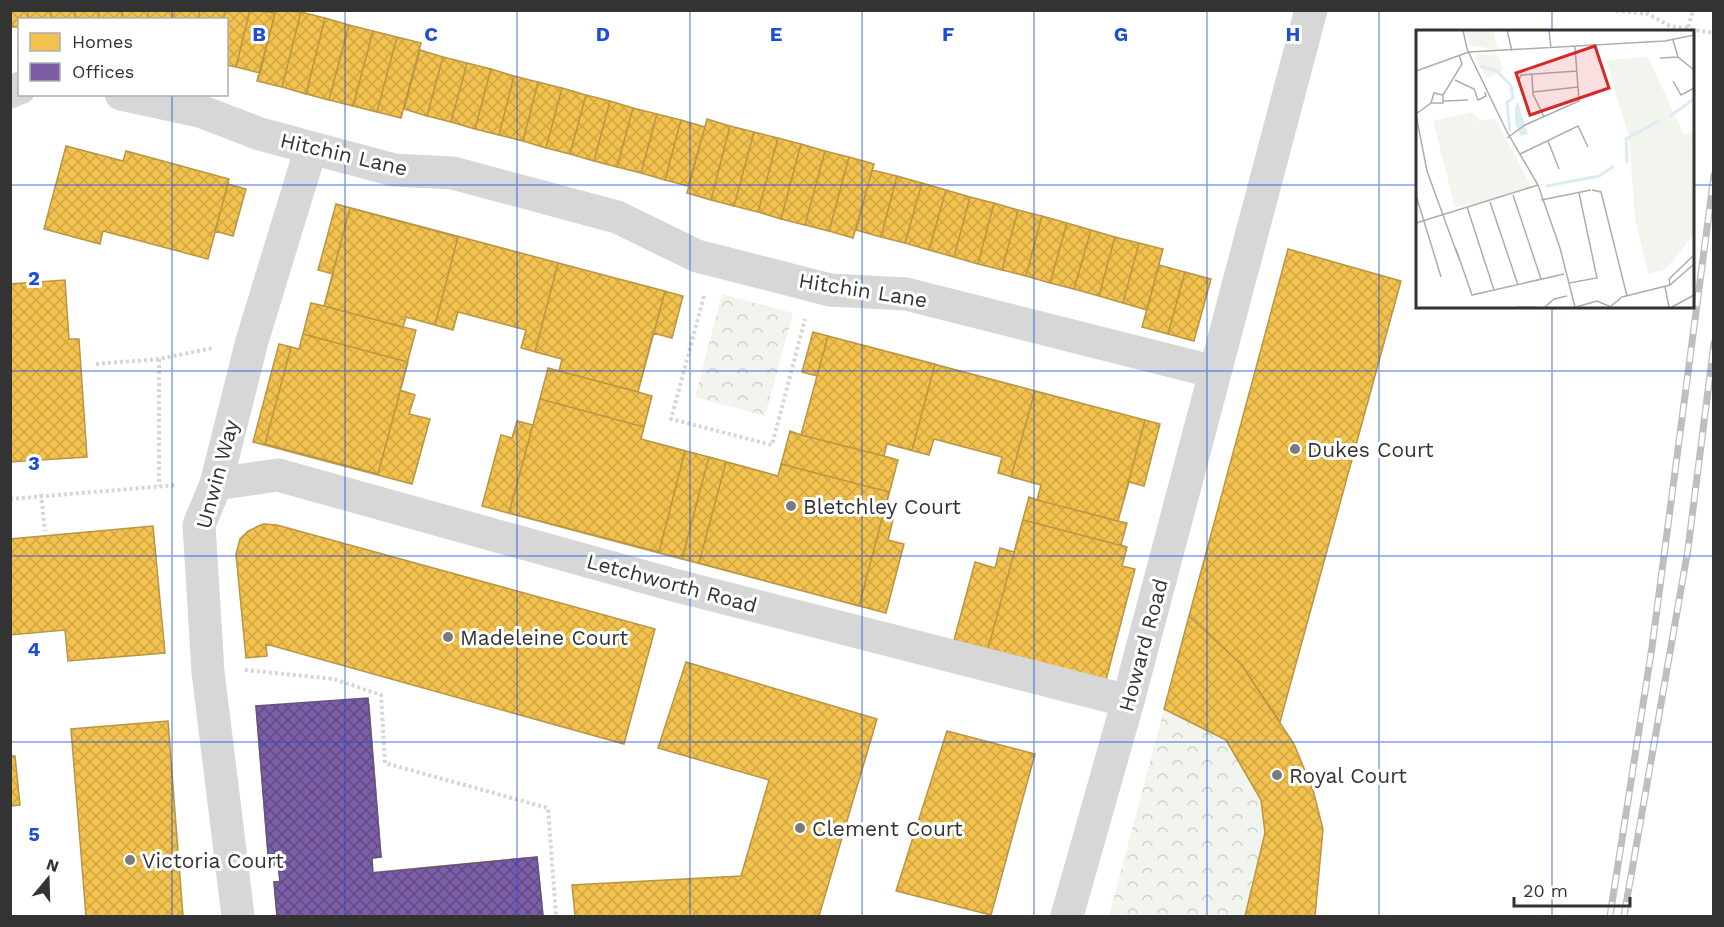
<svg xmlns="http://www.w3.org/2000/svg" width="1724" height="927" font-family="'Work Sans',sans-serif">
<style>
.park{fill:url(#park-crowns)}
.homes{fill:url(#homes-cross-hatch);stroke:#b99646;stroke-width:1.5}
.offices{fill:url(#offices-cross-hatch);stroke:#655184;stroke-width:1.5}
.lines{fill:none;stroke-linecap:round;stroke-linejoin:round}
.path{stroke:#d6d6d6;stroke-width:4;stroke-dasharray:3 3;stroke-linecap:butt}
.minor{stroke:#d7d7d7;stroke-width:33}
.rail-casing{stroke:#bebebe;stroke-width:7}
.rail{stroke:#fff;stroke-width:4.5;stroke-dasharray:14;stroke-linecap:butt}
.grid{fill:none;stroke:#1d4ed8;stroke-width:1.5;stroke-opacity:0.55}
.poi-dot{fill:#7a7a7a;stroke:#fff;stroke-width:2}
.labels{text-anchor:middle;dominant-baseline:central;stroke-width:6;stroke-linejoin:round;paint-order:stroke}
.street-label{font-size:21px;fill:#333;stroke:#fff}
.poi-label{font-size:21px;fill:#333;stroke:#fff;text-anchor:start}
.inset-river{fill:none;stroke:#ddebf3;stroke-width:3}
.inset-road{fill:none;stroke:#adadad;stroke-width:1.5}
.view{fill:#d62828;fill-opacity:0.15;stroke:#d62828;stroke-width:3}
.inset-edge{fill:none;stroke:#333;stroke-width:3}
.grid-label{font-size:20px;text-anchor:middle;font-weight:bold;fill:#1d4ed8;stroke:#fff;stroke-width:6;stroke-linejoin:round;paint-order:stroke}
</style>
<defs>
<pattern id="park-crowns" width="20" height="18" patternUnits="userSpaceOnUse" patternTransform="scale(1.5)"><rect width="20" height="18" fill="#f1f5ed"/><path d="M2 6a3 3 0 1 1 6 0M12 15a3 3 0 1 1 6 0" fill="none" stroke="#cfd2cc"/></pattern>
<pattern id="homes-cross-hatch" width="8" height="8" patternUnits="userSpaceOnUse" patternTransform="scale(1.5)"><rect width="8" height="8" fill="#f2c14e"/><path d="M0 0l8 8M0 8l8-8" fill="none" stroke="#d0a645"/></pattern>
<pattern id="offices-cross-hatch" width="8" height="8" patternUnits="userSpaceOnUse" patternTransform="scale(1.5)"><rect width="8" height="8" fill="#7b5ea7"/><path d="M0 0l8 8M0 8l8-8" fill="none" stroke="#604a81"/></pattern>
</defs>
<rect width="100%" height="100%" fill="#fff"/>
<path class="park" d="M 722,294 L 793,313 L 765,416 L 695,397 Z
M 1164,709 L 1226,740 L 1261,800 L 1265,833 L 1245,916 L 1109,916 Z"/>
<path class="homes" d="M 10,10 L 28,10 L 28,20 L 20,20 L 20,27 L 10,27 Z
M 28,10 L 51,10 L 51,20 L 28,20 Z
M 51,10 L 75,10 L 75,20 L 51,20 Z
M 75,10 L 99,10 L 98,20 L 75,20 Z
M 99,10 L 123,10 L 121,20 L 98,20 Z
M 123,10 L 149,10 L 147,20 L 121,20 Z
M 149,10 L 175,10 L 173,20 L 147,20 Z
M 175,10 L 200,10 L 198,20 L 173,20 Z
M 200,10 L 225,10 L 223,20 L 198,20 Z
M 225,10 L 250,10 L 236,67 L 226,65 L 226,20 L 223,20 Z
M 250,10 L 275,13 L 260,73 L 236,67 Z
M 276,10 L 301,12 L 282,87 L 257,81 Z
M 301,12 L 325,18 L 306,94 L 282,87 Z
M 325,18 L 349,25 L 329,100 L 306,94 Z
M 349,25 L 373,31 L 353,106 L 329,100 Z
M 373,31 L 397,37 L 377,112 L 353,106 Z
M 397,37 L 421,43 L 401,118 L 377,112 Z
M 420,50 L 443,57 L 427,116 L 404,109 Z
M 443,57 L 467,63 L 451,122 L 427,116 Z
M 467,63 L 491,69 L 475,129 L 451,122 Z
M 491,69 L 514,76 L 499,135 L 475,129 Z
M 514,76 L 538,82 L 523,141 L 499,135 Z
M 538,82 L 562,88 L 546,148 L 523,141 Z
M 562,88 L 586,95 L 570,154 L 546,148 Z
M 586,95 L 610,101 L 594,161 L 570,154 Z
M 610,101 L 633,108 L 617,167 L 594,161 Z
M 633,108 L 657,114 L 641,173 L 617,167 Z
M 657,114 L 681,120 L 665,180 L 641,173 Z
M 707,119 L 730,126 L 711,200 L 687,193 Z
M 681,120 L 705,127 L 688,186 L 665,180 Z
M 730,126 L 754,132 L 734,206 L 711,200 Z
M 754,132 L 778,138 L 758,212 L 734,206 Z
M 778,138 L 801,144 L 781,219 L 758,212 Z
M 801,144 L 825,151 L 805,225 L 781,219 Z
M 66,146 L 123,161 L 126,151 L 229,179 L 208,259 L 103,231 L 100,244 L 44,229 Z
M 825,151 L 849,157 L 829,231 L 805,225 Z
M 849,157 L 874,164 L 853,238 L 829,231 Z
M 872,170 L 897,176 L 881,237 L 856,230 Z
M 897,176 L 922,183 L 905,243 L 881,237 Z
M 922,183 L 946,190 L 929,250 L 905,243 Z
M 228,184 L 246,189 L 233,236 L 215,231 Z
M 946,190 L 970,197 L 954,257 L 929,250 Z
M 970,197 L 994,203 L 978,264 L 954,257 Z
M 994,203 L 1018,210 L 1002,270 L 978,264 Z
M 336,204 L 683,296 L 672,338 L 653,333 L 638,392 L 652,396 L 641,439 L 709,457 L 682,559 L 482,506 L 501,435 L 512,438 L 517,421 L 533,425 L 548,368 L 559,371 L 562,359 L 521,348 L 526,330 L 458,312 L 453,330 L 406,317 L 403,327 L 416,330 L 400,390 L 415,395 L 409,414 L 430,419 L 412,484 L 253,442 L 279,344 L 299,349 L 311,303 L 324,306 L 333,274 L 318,270 Z
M 350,208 L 458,237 L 435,325 L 406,317 L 403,327 L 324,306 Z
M 1018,210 L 1042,216 L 1026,276 L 1002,270 Z
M 1042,216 L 1067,223 L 1050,283 L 1026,276 Z
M 1067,223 L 1091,230 L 1074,289 L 1050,283 Z
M 1091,230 L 1115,237 L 1099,296 L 1074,289 Z
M 1115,237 L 1139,243 L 1123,303 L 1099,296 Z
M 1139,243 L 1163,249 L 1147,310 L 1123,303 Z
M 1288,249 L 1401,281 L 1280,722 L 1241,664 L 1189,616 Z
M 558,263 L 665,291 L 638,392 L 559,371 L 562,359 L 535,352 Z
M 1159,265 L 1185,272 L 1168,334 L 1142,327 Z
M 1185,272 L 1211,279 L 1194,341 L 1168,334 Z
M 65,280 L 69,339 L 79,339 L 87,457 L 10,462 L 10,284 Z
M 813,332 L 1160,424 L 1144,486 L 1129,482 L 1118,521 L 1127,523 L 1121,545 L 1127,547 L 1122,566 L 1135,569 L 1106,680 L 954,640 L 975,562 L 995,568 L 1000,548 L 1014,552 L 1029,497 L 1037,500 L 1041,485 L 998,473 L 1002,457 L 934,439 L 929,455 L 887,444 L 884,456 L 898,460 L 884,513 L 894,516 L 888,540 L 904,544 L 886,613 L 682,559 L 709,457 L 778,476 L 790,431 L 801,435 L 817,376 L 802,372 Z
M 303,334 L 408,362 L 378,474 L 265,444 L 291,347 L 299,349 Z
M 828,336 L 935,364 L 912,450 L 887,444 L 884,456 L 801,435 Z
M 1035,391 L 1145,420 L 1118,521 L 1037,500 L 1041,485 L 1011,477 Z
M 540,399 L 644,427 L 641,439 L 685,451 L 659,552 L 509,513 Z
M 726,462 L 778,476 L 781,464 L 889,492 L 859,606 L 699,563 Z
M 1023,520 L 1127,547 L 1122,566 L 1135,569 L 1106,680 L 988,649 Z
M 263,524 L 277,525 L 655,629 L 624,744 L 266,644 L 267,656 L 246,658 L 236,554 L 240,539 L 248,531 Z
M 153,526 L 165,653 L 68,661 L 65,630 L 10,635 L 10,539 Z
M 1189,616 L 1241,664 L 1294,744 L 1313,790 L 1323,829 L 1315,916 L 1245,916 L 1265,833 L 1261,800 L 1226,740 L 1164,709 Z
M 686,662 L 877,719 L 819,916 L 575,916 L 572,885 L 741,876 L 769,780 L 658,748 Z
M 369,705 L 381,857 L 269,866 L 256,706 Z
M 168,721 L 183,916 L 86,916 L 71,729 Z
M 947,731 L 1035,754 L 991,915 L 896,891 Z
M 10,756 L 15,756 L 20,805 L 10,806 Z
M 537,857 L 543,916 L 277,916 L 274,882 Z"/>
<path class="offices" d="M 368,698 L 381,857 L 372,858 L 373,873 L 537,857 L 543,916 L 277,916 L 274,882 L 280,882 L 278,865 L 269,866 L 256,706 Z"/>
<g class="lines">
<path class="path" d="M 1610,10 L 1648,14 L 1670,26 L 1714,33
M 1688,27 L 1693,11
M 704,296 L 671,419 L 772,445 L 805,319
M 159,359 L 159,486
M 96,364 L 159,359 L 213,348
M 41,494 L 45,531
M 10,499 L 177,485
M 245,670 L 334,679 L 381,695 L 385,763 L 548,808 L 556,916"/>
<path class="minor" d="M 10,92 L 20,88
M 121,94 L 200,111 L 260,134 L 394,170 L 453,173 L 617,217 L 697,256 L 713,260 L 830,290 L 906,294 L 1215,372
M 216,484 L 278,475 L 670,584 L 1128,701
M 238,916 L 208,672 L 199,525 L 216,484 L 252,341 L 311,148
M 1067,916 L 1128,701 L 1311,10"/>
<defs>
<path id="rail" d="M 1610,916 L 1652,647 L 1714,175
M 1624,916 L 1688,549 L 1714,343"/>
</defs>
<use href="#rail" class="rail-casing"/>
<use href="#rail" class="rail"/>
</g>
<path class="grid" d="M 172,10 L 172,20M 345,10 L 345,916M 517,10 L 517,916M 690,10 L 690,916M 862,10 L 862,916M 1034,10 L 1034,916M 1207,10 L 1207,916M 1379,10 L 1379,916M 1552,10 L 1552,32M 172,94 L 172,916M 10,185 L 1418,185M 1692,185 L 1714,185M 1552,306 L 1552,916M 10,371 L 1714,371M 10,556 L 1714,556M 10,742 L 1714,742"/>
<g class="poi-dot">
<circle cx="1295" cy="449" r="6"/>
<circle cx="791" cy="506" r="6"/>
<circle cx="448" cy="637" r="6"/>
<circle cx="1277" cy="775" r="6"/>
<circle cx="800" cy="828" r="6"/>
<circle cx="130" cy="860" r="6"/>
</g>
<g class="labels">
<g class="street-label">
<text transform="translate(344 154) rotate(13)">Hitchin Lane</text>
<text transform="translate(863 290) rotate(9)">Hitchin Lane</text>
<text transform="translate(217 474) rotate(-75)">Unwin Way</text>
<text transform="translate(672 583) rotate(15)">Letchworth Road</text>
<text transform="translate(1143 645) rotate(-75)">Howard Road</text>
</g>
<g class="poi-label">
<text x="1307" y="449">Dukes Court</text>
<text x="803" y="506">Bletchley Court</text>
<text x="460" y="637">Madeleine Court</text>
<text x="1289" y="775">Royal Court</text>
<text x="812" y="828">Clement Court</text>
<text x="142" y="860">Victoria Court</text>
</g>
</g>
<g transform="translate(1416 30)">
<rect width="278" height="278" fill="#fff"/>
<path d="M 50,0 L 77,0 L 82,20 L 54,15 ZM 58,24 L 83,26 L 87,41 L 70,48 ZM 232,27 L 268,105 L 277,101 L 277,124 L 273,117 L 278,127 L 277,205 L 250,239 L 232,244 L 219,188 L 213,107 L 190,30 ZM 56,82 L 64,91 L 79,88 L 115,156 L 76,171 L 39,177 L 17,91 Z" fill="#f1f5ed"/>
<path d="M 102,72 L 112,104 L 105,106 L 99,94 L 99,76 Z" fill="#ddebf3"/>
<path class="inset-river" d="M 64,36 L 81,41 L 95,56 L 97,68 L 91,72 L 94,102M 254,86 L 278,69M 211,133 L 210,109 L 244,90M 130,156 L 183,146 L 198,136"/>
<path class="inset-road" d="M 47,0 L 51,19 L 91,102 L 122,155 L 144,218 L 159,277M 91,0 L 96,21M 133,0 L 135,18M 257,10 L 262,27 L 278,40M 53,22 L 249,11 L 278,5M 244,28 L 262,27M 0,41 L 53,22M 116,45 L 117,64 L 128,87M 39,50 L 58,59 L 62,70 L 70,66 L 69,62M 257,51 L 265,65 L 278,58M 102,52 L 105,45 L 161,41M 117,62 L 162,57M 28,71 L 52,70M 15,73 L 27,73 L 27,65 L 46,34 L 43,25M 15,73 L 18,63 L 27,65M 0,84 L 15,73M 0,85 L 11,141 L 43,229M 91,108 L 109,95 L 163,71 L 159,17M 132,111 L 143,139M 104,124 L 162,96 L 172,117M 176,160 L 185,162 L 211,266M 0,165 L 25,247M 97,165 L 125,249M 125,170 L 175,160M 74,172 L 102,255M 51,177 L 78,260M 0,193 L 122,155M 40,219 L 56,265 L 148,244M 153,253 L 181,248 L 163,163M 254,255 L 253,249 L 278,225M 249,257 L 253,277M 101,277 L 120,277M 129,277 L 138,269 L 151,266M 160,277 L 181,271 L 195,277M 194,277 L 206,267 L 254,255 L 278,234M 256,277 L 278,265"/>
<path class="view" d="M 179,16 L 193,58 L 114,85 L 100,43 Z"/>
<rect width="278" height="278" class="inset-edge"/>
</g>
<g class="grid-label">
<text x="259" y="41">B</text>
<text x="431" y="41">C</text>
<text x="603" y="41">D</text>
<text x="776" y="41">E</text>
<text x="948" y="41">F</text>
<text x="1121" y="41">G</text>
<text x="1293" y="41">H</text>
<text x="34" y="285">2</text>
<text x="34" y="470">3</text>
<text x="34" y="656">4</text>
<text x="34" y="841">5</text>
</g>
<rect width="1724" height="927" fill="none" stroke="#333333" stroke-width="24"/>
<rect x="18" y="18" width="210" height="78" fill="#ffffff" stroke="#adadad" stroke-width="1.5"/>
<rect x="30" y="33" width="30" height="18" fill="#f2c14e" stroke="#adadad" stroke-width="1.5"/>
<text x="72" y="48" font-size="18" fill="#333333">Homes</text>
<rect x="30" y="63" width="30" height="18" fill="#7b5ea7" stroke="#adadad" stroke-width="1.5"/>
<text x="72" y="78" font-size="18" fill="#333333">Offices</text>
<g transform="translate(48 879) rotate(19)" stroke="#ffffff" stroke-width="4.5" paint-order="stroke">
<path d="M0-4.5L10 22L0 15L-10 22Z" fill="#333333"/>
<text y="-9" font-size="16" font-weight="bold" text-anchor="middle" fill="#333333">N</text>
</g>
<path d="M1514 897v9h116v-9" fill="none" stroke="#333333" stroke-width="3"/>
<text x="1523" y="897" font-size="18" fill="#333333" stroke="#ffffff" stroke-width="4.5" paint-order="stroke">20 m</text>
</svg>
